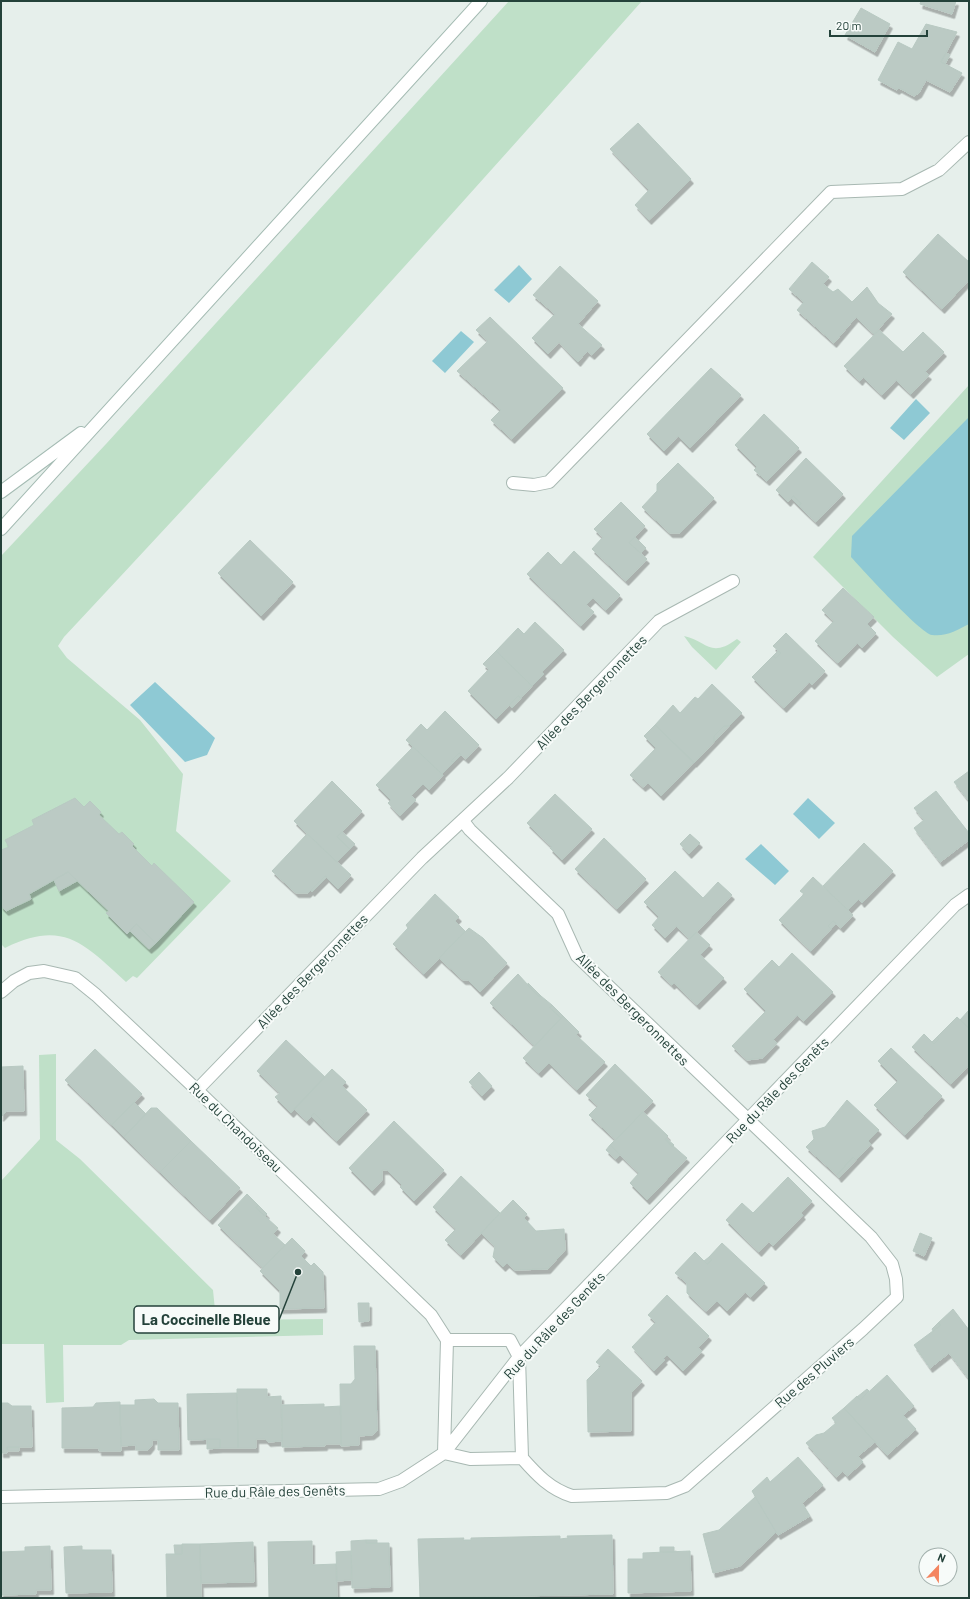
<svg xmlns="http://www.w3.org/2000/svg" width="970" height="1599" font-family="Barlow,sans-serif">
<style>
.green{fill:#bfe0c8}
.water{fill:#8ec9d4}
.building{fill:#bbcac4;stroke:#b8c9c2;filter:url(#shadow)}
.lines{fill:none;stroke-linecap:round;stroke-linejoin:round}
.minor-casing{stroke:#a8b8b2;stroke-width:14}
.secondary-casing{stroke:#a4bbb3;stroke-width:14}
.minor{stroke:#fff;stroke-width:12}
.secondary{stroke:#fff;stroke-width:12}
.labels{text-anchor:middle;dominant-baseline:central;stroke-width:4;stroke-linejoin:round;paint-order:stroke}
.street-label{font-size:14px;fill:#24423a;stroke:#f7fbf9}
.leader{fill:none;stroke:#24423a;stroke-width:1.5}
.callout-dot{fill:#24423a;stroke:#f7fbf9;stroke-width:1.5}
.callout{fill:#f7fbf9;stroke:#24423a;stroke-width:1.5}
.callout-label{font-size:15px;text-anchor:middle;font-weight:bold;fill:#24423a}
</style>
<defs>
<filter id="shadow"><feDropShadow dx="2.5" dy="4.5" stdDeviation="0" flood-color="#0004"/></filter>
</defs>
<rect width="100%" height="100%" fill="#e6efeb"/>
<path class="green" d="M 509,1 L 642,1 C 452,215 260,428 64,637 L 58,646 L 67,658 L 140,720 L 183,774 L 176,831 L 231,881 L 137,978 L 133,976 L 126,982 C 84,944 64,919 5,948 L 1,944 L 1,556 L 106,444 Z
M 969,385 L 969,654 L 937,677 L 893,637 L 813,557 Z
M 684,636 C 707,641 710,659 737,639 L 741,642 L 716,670 L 692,647 Z
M 56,1054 L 56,1140 L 80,1159 L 213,1290 L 216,1320 L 323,1319 L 323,1335 L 129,1340 L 121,1345 L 63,1345 L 64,1402 L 46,1403 L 44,1344 L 1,1344 L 1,1181 L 40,1139 L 39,1055 Z"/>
<path class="water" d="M 519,265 L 532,279 L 509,303 L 494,290 Z
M 461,331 L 474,342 L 445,373 L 432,361 Z
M 916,399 L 930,413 L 904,440 L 890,428 Z
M 969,417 L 969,624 C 957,630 946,637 932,635 C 920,633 862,569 851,557 L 852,536 Z
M 155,682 L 215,738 L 207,755 L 185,762 L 130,705 Z
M 808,798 L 835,823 L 819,839 L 793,814 Z
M 761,844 L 789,871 L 775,885 L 745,859 Z"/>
<path class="building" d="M 921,1 L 956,1 L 952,14 L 920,4 Z
M 861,8 L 890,24 L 875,52 L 845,35 Z
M 926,24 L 957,32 L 941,62 L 962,73 L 950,92 L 926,80 L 919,93 L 914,96 L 899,88 L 897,90 L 878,80 L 898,42 L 912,49 Z
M 946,53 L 950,55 L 945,64 L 941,62 Z
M 638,123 L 691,179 L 649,220 L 635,205 L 649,190 L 610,149 Z
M 938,234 L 969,262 L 969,280 L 942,309 L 903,272 Z
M 812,262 L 829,277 L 823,284 L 833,292 L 838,289 L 852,302 L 867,287 L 878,303 L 892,314 L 874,334 L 856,317 L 834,343 L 797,310 L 804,302 L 789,289 Z
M 560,266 L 598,301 L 578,324 L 602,345 L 592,355 L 587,351 L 578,362 L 559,342 L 548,354 L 532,338 L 555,314 L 533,295 Z
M 490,317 L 563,388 L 512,439 L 491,420 L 501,410 L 457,371 L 488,341 L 476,330 Z
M 879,330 L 903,352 L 923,332 L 944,352 L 925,372 L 929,375 L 911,394 L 896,380 L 882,395 L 863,377 L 860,381 L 844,366 Z
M 711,368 L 741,395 L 690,448 L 678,436 L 664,451 L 647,434 Z
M 764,414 L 799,448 L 767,481 L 754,470 L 757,467 L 735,445 Z
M 806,458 L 843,494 L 816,522 L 799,506 L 801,503 L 793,496 L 788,502 L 776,490 Z
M 678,463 L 714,498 L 680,533 L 670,533 L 642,507 L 657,491 L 657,484 Z
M 793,496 L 801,503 L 799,506 L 791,498 Z
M 621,502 L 645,526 L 629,543 L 647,559 L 626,581 L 592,549 L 603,537 L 594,529 Z
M 635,537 L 646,548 L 641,553 L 629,543 Z
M 250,540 L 293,582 L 261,616 L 218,573 Z
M 574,551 L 620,595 L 606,610 L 593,598 L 586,605 L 594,612 L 581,626 L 527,574 L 548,552 L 561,565 Z
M 843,588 L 874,617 L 867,624 L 876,633 L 862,648 L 857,643 L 838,663 L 815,641 L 834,621 L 822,610 Z
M 535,622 L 564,650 L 542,672 L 544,674 L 532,686 L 496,651 L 518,628 L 524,634 Z
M 786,633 L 825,671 L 812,685 L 809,682 L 784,708 L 752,677 L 773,656 L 776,658 L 781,653 L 773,646 Z
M 496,651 L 532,686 L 521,698 L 518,696 L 496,719 L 468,691 L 489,669 L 483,664 Z
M 778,651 L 781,653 L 776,658 L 773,656 Z
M 712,684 L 742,713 L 729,726 L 724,726 L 714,736 L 714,742 L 694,763 L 655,725 L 673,705 L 680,713 L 695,697 L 698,699 Z
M 518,696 L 521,698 L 512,708 L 509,705 Z
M 445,711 L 479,745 L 466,759 L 459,753 L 451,761 L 454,762 L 442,774 L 406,740 L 421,724 L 427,730 Z
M 655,725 L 694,762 L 661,796 L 648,783 L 643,787 L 630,775 L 656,748 L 644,736 Z
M 724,726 L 729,726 L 714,742 L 714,736 Z
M 413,747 L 443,775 L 429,790 L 423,784 L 411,796 L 416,800 L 400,816 L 388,803 L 391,800 L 376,785 Z
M 459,753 L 461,755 L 454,762 L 451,761 Z
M 969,771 L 969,801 L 954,782 Z
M 332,781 L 362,811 L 337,837 L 350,849 L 337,862 L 294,821 Z
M 936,791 L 969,833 L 969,840 L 940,862 L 914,828 L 924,820 L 914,808 Z
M 555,794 L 592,829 L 562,860 L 550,848 L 552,847 L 527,823 Z
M 75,798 L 84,807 L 90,801 L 101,812 L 99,815 L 119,834 L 122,832 L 134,844 L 132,846 L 152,866 L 154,863 L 194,902 L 156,943 L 136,924 L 127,934 L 106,913 L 109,911 L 68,872 L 29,894 L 31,899 L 6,911 L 1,906 L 1,850 L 9,847 L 5,840 L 34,825 L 32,820 Z
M 342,832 L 355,844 L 350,849 L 337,837 Z
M 307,834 L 351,875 L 338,889 L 325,876 L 308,893 L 296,893 L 272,871 Z
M 690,834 L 700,843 L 689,854 L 680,844 Z
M 604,838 L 646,879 L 617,909 L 575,869 Z
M 864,843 L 893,871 L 862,903 L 859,899 L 848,910 L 823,886 Z
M 675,871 L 703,898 L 718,882 L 732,895 L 690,939 L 676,926 L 665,938 L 652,925 L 659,917 L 644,902 Z
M 68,872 L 77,881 L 59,891 L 54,880 Z
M 325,876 L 327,877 L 312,892 L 311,890 Z
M 813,877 L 853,915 L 841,928 L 833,921 L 828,926 L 831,929 L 811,951 L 779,920 L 804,894 L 800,891 Z
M 435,894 L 459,917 L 455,921 L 465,931 L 424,974 L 393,944 L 408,928 L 406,925 Z
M 833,921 L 836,924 L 831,929 L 828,926 Z
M 136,924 L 156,943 L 149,949 L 130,931 Z
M 469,928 L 483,938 L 507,963 L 480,992 L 468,980 L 463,980 L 439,958 Z
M 696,932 L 710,945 L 700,955 L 724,978 L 697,1005 L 674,983 L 672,985 L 658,972 Z
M 792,953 L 833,992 L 804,1021 L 797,1015 L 773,1040 L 777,1043 L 763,1058 L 747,1060 L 732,1046 L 766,1011 L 744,989 L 772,960 L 779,967 Z
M 518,974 L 538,996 L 541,996 L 552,1005 L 550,1008 L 561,1018 L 535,1046 L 490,1003 Z
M 528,983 L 541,996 L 538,996 L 528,986 Z
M 552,1005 L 563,1016 L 561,1018 L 550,1008 Z
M 969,1010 L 969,1028 L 960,1020 Z
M 563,1016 L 579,1032 L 576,1035 L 605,1062 L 577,1090 L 549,1063 L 539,1073 L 523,1058 Z
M 957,1017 L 969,1028 L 969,1065 L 951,1084 L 912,1047 L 924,1034 L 934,1044 L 939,1039 L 937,1037 Z
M 937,1037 L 939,1039 L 934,1044 L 932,1042 Z
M 286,1040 L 325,1077 L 291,1113 L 275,1097 L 280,1093 L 257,1071 Z
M 891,1048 L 942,1096 L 905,1135 L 874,1105 L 898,1081 L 878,1061 Z
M 95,1049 L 142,1094 L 112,1125 L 65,1080 Z
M 615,1064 L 653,1101 L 616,1140 L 589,1115 L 598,1106 L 586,1095 Z
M 23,1066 L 24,1111 L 7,1111 L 1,1117 L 1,1067 Z
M 332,1069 L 346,1082 L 342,1086 L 367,1110 L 337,1141 L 321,1126 L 324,1123 L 314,1113 L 307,1121 L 294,1109 Z
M 479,1072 L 492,1086 L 482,1096 L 469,1082 Z
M 847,1100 L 879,1130 L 868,1141 L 871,1144 L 856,1160 L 853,1157 L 837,1175 L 806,1147 L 814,1139 L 812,1131 L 825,1127 Z
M 134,1102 L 146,1114 L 124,1137 L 112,1125 Z
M 151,1108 L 157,1108 L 191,1141 L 160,1172 L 124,1137 Z
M 643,1112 L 668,1136 L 665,1139 L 687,1158 L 647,1200 L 630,1183 L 639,1173 L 610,1145 Z
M 314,1113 L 324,1123 L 321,1126 L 311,1116 Z
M 394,1121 L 444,1170 L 414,1201 L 400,1187 L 402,1185 L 387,1170 L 382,1170 L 382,1180 L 372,1191 L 349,1168 Z
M 666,1138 L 674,1145 L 672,1147 L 665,1139 Z
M 191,1141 L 240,1188 L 210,1220 L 160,1172 Z
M 610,1145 L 620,1155 L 616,1159 L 606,1150 Z
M 853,1157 L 856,1160 L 839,1178 L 837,1175 Z
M 461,1176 L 500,1213 L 461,1255 L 445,1240 L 456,1229 L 433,1207 Z
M 788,1177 L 812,1201 L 801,1213 L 803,1215 L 773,1246 L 769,1241 L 759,1252 L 726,1220 L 742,1203 L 753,1213 Z
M 247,1194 L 258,1205 L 256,1208 L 278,1228 L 273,1234 L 285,1245 L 263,1268 L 218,1225 Z
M 513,1200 L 527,1214 L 524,1218 L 536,1231 L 564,1229 L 565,1250 L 548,1269 L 515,1270 L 507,1263 L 503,1267 L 493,1257 L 495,1246 L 481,1233 Z
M 258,1205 L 267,1214 L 265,1216 L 256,1208 Z
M 920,1233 L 932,1238 L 924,1256 L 913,1251 Z
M 292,1238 L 305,1251 L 301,1256 L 311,1266 L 314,1263 L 323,1272 L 324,1308 L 280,1309 L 280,1291 L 260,1271 Z
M 722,1243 L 765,1283 L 751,1297 L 745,1292 L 727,1311 L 717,1301 L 706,1311 L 687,1293 L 687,1283 L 675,1273 L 695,1252 L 707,1264 L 712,1260 L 709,1257 Z
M 709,1257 L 712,1260 L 707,1264 L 704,1261 Z
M 667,1295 L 709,1336 L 698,1348 L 702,1351 L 683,1371 L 667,1355 L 663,1359 L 665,1360 L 654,1371 L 632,1347 L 656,1322 L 648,1315 Z
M 358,1303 L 369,1303 L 369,1321 L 359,1322 Z
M 953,1309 L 969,1330 L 969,1379 L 949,1353 L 930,1368 L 914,1345 L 941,1325 L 938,1323 Z
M 938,1323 L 941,1325 L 933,1331 L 932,1329 Z
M 354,1346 L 375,1346 L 377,1431 L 372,1435 L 359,1436 L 359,1445 L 341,1446 L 340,1384 L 351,1384 L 355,1379 Z
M 608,1349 L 642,1381 L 631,1393 L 631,1431 L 588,1432 L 587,1380 L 601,1366 L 596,1362 Z
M 887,1375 L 914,1406 L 903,1415 L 916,1429 L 887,1455 L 844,1408 L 857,1396 L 860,1400 Z
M 237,1389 L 267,1389 L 267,1397 L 281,1396 L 282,1441 L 268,1442 L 265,1439 L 256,1439 L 256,1448 L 238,1448 Z
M 867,1389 L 869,1391 L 860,1400 L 857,1397 Z
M 237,1393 L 238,1448 L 220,1448 L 220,1439 L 188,1440 L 187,1394 Z
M 154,1399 L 158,1403 L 178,1403 L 179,1450 L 158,1450 L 158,1440 L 152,1440 L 152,1445 L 148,1450 L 136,1450 L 136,1445 L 121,1446 L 120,1405 L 135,1405 L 135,1400 Z
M 120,1402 L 121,1451 L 99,1451 L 99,1448 L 62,1448 L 62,1408 L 93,1407 L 96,1403 Z
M 1,1403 L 8,1403 L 12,1406 L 31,1406 L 32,1447 L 7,1447 L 7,1453 L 1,1453 Z
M 324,1404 L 324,1407 L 341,1406 L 341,1444 L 325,1444 L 325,1446 L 282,1447 L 282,1405 Z
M 844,1408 L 875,1442 L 858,1456 L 863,1462 L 847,1476 L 843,1471 L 836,1477 L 806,1443 L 816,1435 L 824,1433 L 836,1423 L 832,1418 Z
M 207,1439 L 220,1439 L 220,1448 L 207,1449 Z
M 7,1447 L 19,1447 L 19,1451 L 8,1451 Z
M 798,1457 L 823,1485 L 802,1503 L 810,1516 L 778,1535 L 752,1491 L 767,1477 L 770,1482 Z
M 755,1497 L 776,1532 L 740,1566 L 713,1573 L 703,1534 L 719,1530 Z
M 612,1535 L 613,1594 L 420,1598 L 418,1539 L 464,1538 L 463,1540 L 471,1540 L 471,1538 L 560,1536 L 560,1539 L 568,1538 L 567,1536 Z
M 366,1540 L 377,1540 L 377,1543 L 366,1543 Z
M 366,1540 L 366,1543 L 389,1543 L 390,1587 L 352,1588 L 351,1541 Z
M 312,1541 L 312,1565 L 336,1564 L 337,1598 L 269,1598 L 268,1542 Z
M 253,1542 L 254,1582 L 201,1583 L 200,1544 Z
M 182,1544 L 200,1544 L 201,1598 L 167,1598 L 166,1554 L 182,1554 Z
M 174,1545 L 182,1545 L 182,1554 L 175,1554 Z
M 50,1546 L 51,1590 L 36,1590 L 36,1594 L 1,1595 L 1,1552 L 25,1551 L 25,1547 Z
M 82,1546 L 82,1550 L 111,1550 L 112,1592 L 66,1593 L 64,1547 Z
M 660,1547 L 674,1547 L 674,1552 L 660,1552 Z
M 351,1551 L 351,1580 L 337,1581 L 336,1552 Z
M 690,1551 L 691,1591 L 628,1593 L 628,1559 L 643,1559 L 643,1553 Z"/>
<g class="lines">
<defs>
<path id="minor" d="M 513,483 L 534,485 L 549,482 L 831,192 L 902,189 L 939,170 L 969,142
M 463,821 L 470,830 L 558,914 L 577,956 L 871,1237 L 892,1264 L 896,1279 L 897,1297 L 863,1329 L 685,1486 L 667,1493 L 572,1496 C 550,1489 537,1475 522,1458
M 1,992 L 14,981 L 29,973 L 44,971 L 75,978 L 96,995 L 197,1090 L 431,1315 L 447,1340
M 197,1090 L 422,858 L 508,778 L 659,621 L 733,581
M 447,1340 L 444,1453 L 470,1459 L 522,1458
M 447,1340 L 510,1340 L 519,1357 L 522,1458
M 1,1497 L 379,1489 L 401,1481 L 444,1453 L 519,1357 L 955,905 L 969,895"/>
<path id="secondary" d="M 1,492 L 81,433
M 1,529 L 481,1"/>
</defs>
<use href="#minor" class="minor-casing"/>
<use href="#secondary" class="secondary-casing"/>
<use href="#minor" class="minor"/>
<use href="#secondary" class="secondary"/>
</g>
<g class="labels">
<g class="street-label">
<text transform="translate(591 692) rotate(-46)">Allée des Bergeronnettes</text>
<text transform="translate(312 971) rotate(-46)">Allée des Bergeronnettes</text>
<text transform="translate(633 1009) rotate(45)">Allée des Bergeronnettes</text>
<text transform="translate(777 1090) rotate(-46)">Rue du Râle des Genêts</text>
<text transform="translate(236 1127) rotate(44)">Rue du Chandoiseau</text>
<text transform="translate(554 1325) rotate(-47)">Rue du Râle des Genêts</text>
<text transform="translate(814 1372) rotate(-41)">Rue des Pluviers</text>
<text transform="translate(275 1491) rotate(-1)">Rue du Râle des Genêts</text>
</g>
</g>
<path class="leader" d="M298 1272L279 1320"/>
<circle class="callout-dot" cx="298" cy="1272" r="4"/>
<rect class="callout" x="134" y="1306" width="145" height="27" rx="4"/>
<g class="callout-label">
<text x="206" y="1325">La Coccinelle Bleue</text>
</g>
<rect width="970" height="1599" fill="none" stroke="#24423a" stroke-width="4"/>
<g transform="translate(938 1567) rotate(22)"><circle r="19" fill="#f7fbf9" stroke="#a3b1ad"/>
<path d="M0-3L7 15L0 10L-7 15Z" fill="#f4845f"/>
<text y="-6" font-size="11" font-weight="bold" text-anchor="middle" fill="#24423a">N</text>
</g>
<path d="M830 30v6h97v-6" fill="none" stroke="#24423a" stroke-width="2"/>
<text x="836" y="30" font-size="12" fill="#24423a" stroke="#f7fbf9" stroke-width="3" paint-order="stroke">20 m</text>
</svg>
